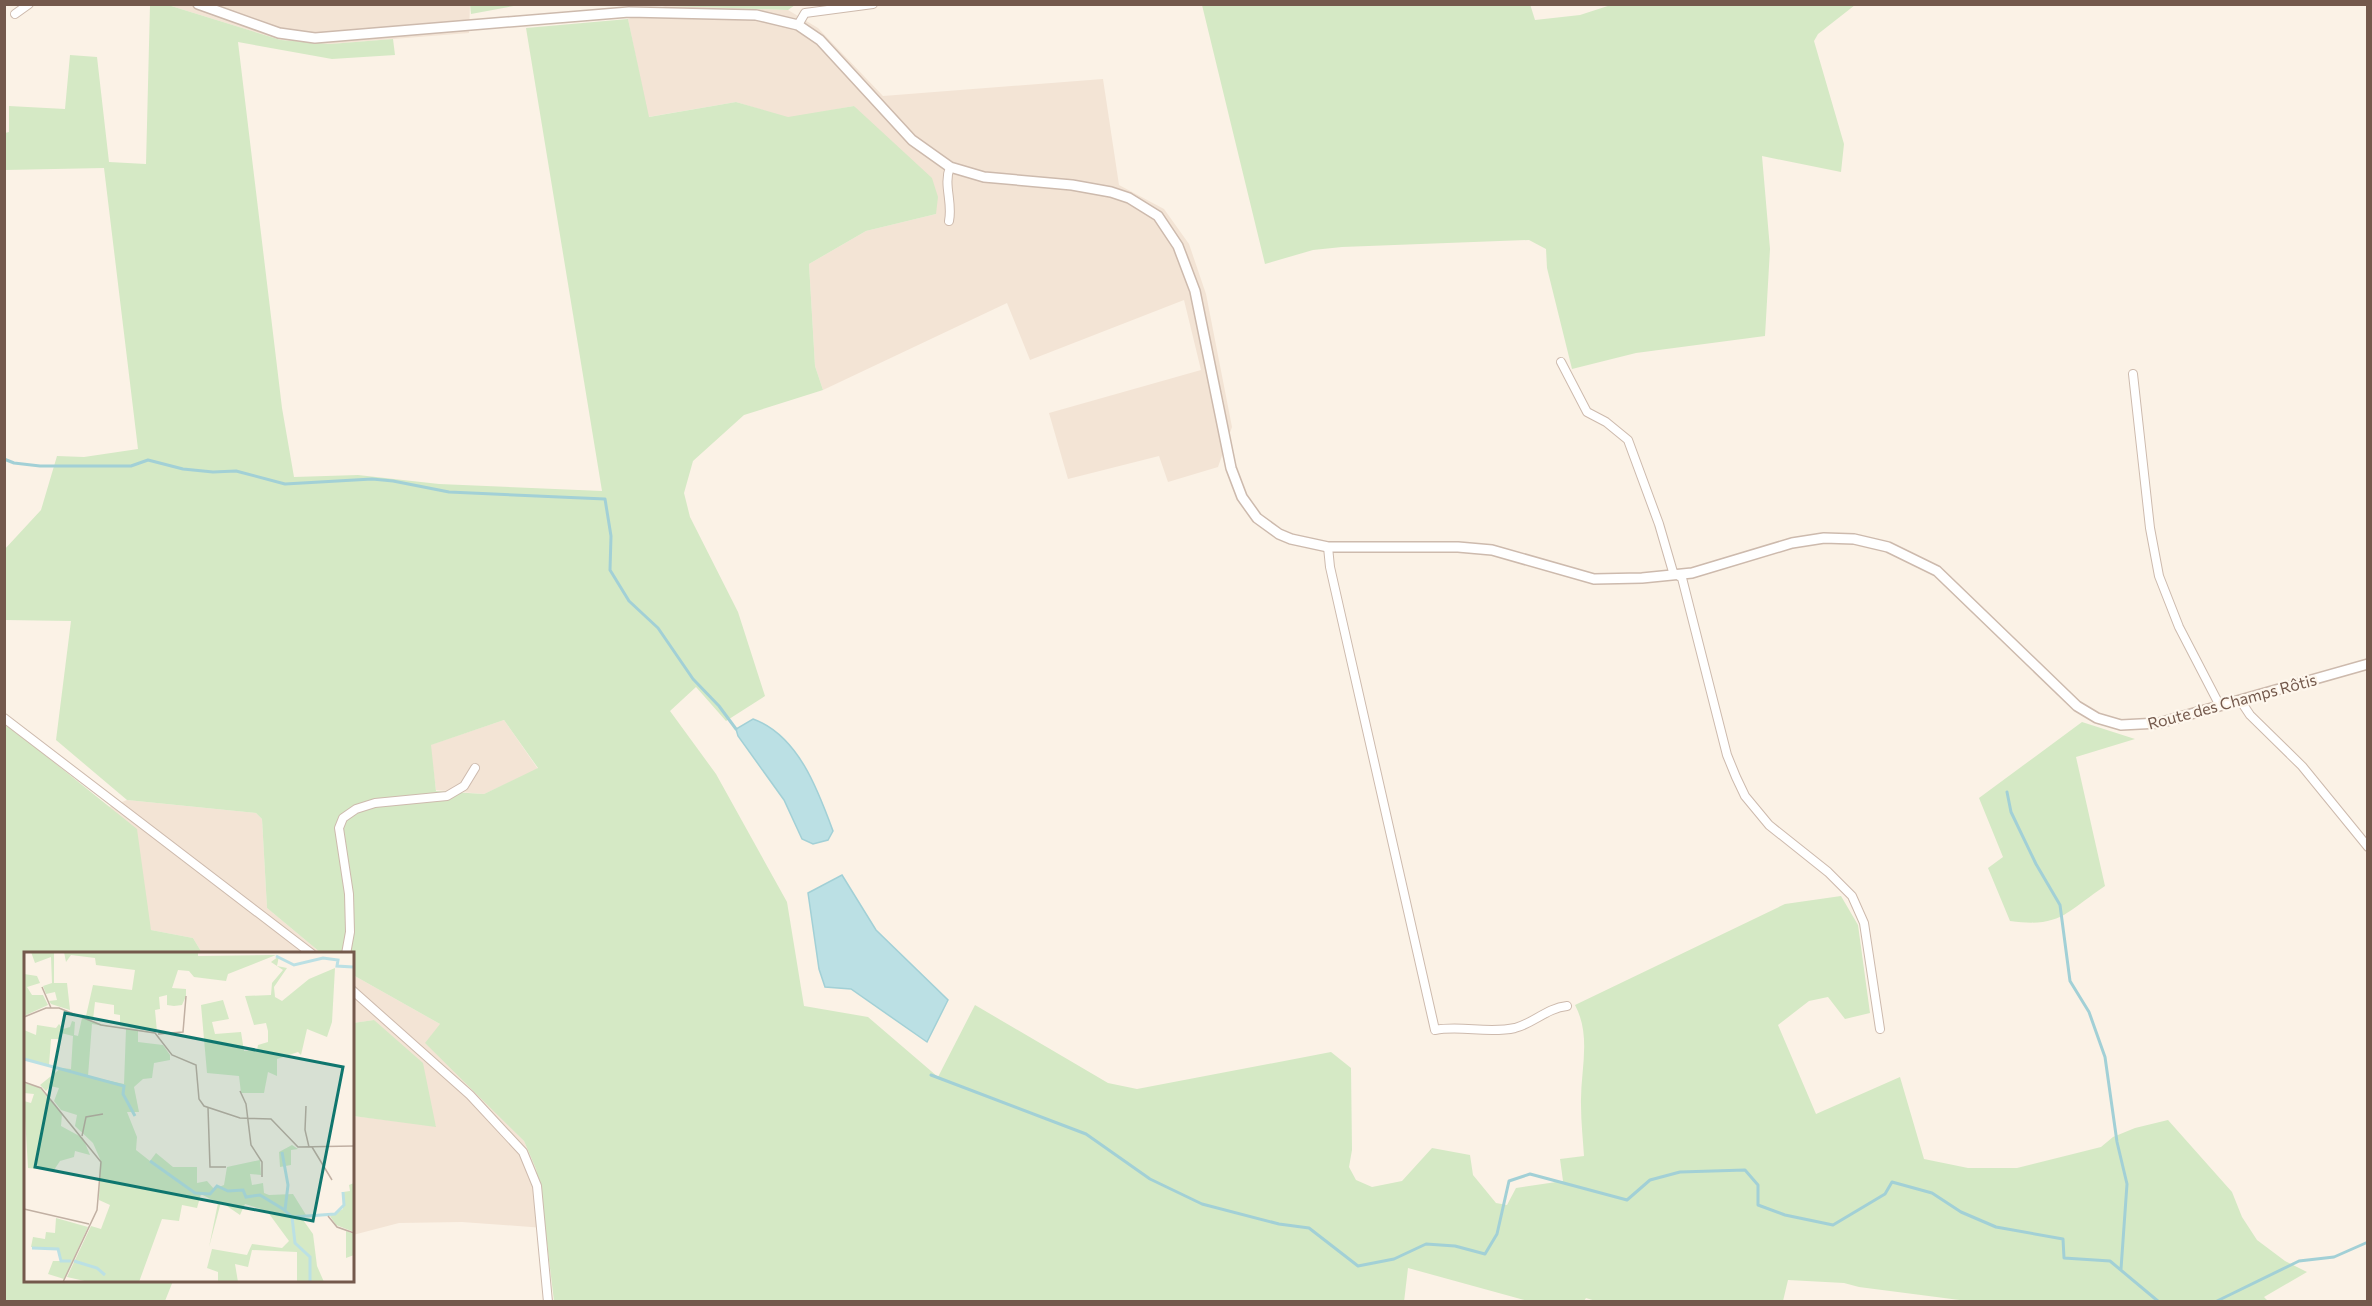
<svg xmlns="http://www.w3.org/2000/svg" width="2372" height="1306" font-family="Commissioner,sans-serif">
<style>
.residential{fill:#f3e4d5}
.green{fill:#d5e9c5;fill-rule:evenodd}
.water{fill:#bbe0e4;stroke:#a2d0d6;stroke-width:1.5}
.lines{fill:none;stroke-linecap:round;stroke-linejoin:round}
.stream{stroke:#a2d0d6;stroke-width:3}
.minor-casing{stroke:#cdbaad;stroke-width:10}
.tertiary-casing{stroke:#cdbaad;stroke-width:12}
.minor{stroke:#fff;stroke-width:8}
.tertiary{stroke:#fff;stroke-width:9}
.labels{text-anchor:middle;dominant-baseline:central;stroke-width:4.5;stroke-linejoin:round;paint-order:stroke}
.street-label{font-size:16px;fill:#74594c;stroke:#fef7ed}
.inset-river{fill:none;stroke:#bbe0e4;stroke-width:3}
.inset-road{fill:none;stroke:#c1b0a3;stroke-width:1.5}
.view{fill:#0f766e;fill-opacity:0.15;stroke:#0f766e;stroke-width:3}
.inset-edge{fill:none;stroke:#74594c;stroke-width:3}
</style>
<rect width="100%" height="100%" fill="#fbf2e6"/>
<path class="residential" d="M 236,4 L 470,4 L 469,33 L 330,44 L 281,40 L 168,5 Z
M 668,5 L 788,10 L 818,28 L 883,96 L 1103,79 L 1119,185 L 1164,209 L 1189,244 L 1206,294 L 1232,427 L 1218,467 L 1168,482 L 1159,456 L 1068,479 L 1049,413 L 1201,370 L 1184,300 L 1030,360 L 1007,303 L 823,390 L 815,366 L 809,264 L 866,231 L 936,214 L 854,106 L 788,118 L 736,102 L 648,117 L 628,19 Z
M 504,720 L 538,769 L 484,794 L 436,790 L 430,745 Z
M 127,800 L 256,813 L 262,819 L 267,908 L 321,953 L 202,953 L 193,938 L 151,930 L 109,807 Z
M 353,975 L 440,1024 L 486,1102 L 524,1141 L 536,1169 L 544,1228 L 462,1222 L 399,1223 L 353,1235 L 353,1116 L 436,1126 L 374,1020 L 353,1023 Z"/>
<path class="green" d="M 470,4 L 519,4 L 519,5 L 471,14 Z
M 1530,4 L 1535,20 L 1580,15 L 1614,4 L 1855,5 L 1818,34 L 1814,41 L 1844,144 L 1841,172 L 1762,156 L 1770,249 L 1765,336 L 1636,353 L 1572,369 L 1547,268 L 1546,249 L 1529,240 L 1342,247 L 1313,250 L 1265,264 L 1202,5 Z
M 150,5 L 168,5 L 281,40 L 330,44 L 393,39 L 395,55 L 332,59 L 238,42 L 282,408 L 294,477 L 358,475 L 439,484 L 602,491 L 526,28 L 628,19 L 649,117 L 736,102 L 788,117 L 854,106 L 932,178 L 938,197 L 936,214 L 866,231 L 809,264 L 815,366 L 823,390 L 744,415 L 693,461 L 684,493 L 690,517 L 738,612 L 765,696 L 726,721 L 696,687 L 670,711 L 716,774 L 787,902 L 804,1006 L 868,1017 L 938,1077 L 975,1005 L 1108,1083 L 1137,1089 L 1331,1052 L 1351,1068 L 1352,1150 L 1349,1167 L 1356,1180 L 1372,1187 L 1402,1181 L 1432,1148 L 1470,1155 L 1473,1175 L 1496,1203 L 1507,1205 L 1516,1188 L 1563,1181 L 1560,1159 L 1584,1156 C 1583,1140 1581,1122 1581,1105 C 1580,1071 1592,1037 1575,1005 L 1785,904 L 1841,896 L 1858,925 L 1870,1013 L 1845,1019 L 1828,997 L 1809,1001 L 1778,1025 L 1816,1114 L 1900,1077 L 1924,1159 L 1968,1168 L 2017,1168 L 2101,1147 L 2113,1137 L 2135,1128 L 2168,1120 L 2232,1192 L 2242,1217 L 2257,1240 L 2285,1261 L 2307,1272 L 2264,1297 L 2269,1302 L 1975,1302 L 1859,1287 L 1844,1283 L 1788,1280 L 1783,1301 L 1599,1302 L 1586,1298 L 1584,1301 L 1531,1302 L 1408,1268 L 1404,1302 L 554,1301 L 542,1202 L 536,1169 L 524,1141 L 425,1043 L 440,1024 L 353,975 L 352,954 L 321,953 L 267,908 L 262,819 L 256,813 L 127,800 L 56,740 L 71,621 L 5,620 L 4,550 L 41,510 L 57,456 L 84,457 L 138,449 L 104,168 L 5,170 L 5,133 L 9,132 L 9,106 L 65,109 L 70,55 L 97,57 L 109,162 L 146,164 ZM 504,720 L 538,768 L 484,794 L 436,791 L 431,745 Z
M 795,5 L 788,10 L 642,5 L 795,4 Z
M 2082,722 L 2135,739 L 2076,757 L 2105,886 C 2066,912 2061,928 2010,921 L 1988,868 L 2003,857 L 1979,798 Z
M 5,723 L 137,829 L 151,930 L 193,938 L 202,953 L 26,954 L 26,1280 L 173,1281 L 165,1301 L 5,1301 Z
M 374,1020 L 423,1063 L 436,1127 L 353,1116 L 353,1023 Z"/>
<path class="water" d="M 753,719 C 798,735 818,790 833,831 L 828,840 L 813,844 L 802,839 L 784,800 L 738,736 L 736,729 Z
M 842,875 L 876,930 L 948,1000 L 927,1042 L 851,989 L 825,987 L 819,969 L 808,893 Z"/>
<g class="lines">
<path class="stream" d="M 4,459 L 14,463 L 40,466 L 131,466 L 148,460 L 183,469 L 213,472 L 236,471 L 285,484 L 372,479 L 393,481 L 449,492 L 605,499 L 611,536 L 610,570 L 629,601 L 658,628 L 693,679 L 719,706 L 736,729
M 2007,792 L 2011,812 L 2036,864 L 2060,905 L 2070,981 L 2089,1012 L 2105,1057 L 2117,1142 L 2127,1184 L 2121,1269
M 931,1075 L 1086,1134 L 1150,1179 L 1202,1204 L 1279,1224 L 1309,1228 L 1358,1266 L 1394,1259 L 1426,1244 L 1455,1246 L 1485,1254 L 1497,1234 L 1509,1181 L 1530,1174 L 1627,1200 L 1650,1180 L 1680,1172 L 1745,1170 L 1758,1185 L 1758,1205 L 1785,1215 L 1833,1225 L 1885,1194 L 1892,1182 L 1932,1193 L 1961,1212 L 1996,1227 L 2063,1239 L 2064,1258 L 2110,1261 L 2159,1302
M 2215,1302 L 2299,1261 L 2334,1257 L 2368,1242"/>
<defs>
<path id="minor" d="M 15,14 L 29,4
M 798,25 L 805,13 L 873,4
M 949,221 C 953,202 943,185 950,167
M 1561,362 L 1587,412 L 1606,422 L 1628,440 L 1659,524 L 1673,572 L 1682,578 L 1727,755 L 1736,777 L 1745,796 L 1769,825 L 1828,872 L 1852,896 L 1864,923 L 1880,1029
M 2133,374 L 2150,528 L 2159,576 L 2179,627 L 2220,706
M 1328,547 L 1330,567 L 1435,1030 C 1461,1025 1488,1034 1515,1028 C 1534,1023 1547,1008 1567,1006
M 2240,700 L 2250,715 L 2302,766 L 2368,847
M 4,718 L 312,954
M 346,954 L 350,932 L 349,894 L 339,828 L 343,818 L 356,809 L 375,803 L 447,796 L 464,786 L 475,768
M 352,990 L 470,1095 L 523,1152 L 537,1186 L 548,1302"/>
<path id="tertiary" d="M 198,4 L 279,33 L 315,38 L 629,12 L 756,15 L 798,25 L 820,40 L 912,140 L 950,167 L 984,177 L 1072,185 L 1111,192 L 1129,198 L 1158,216 L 1178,246 L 1195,291 L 1231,468 L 1242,497 L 1257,518 L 1279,534 L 1291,539 L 1328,547 L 1458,547 L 1492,550 L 1594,579 L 1642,578 L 1692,573 L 1792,543 L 1824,538 L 1854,539 L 1888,547 L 1937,571 L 2077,706 L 2097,718 L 2121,725 L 2159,723 L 2368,664"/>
</defs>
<use href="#minor" class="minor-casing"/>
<use href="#tertiary" class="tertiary-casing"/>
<use href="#minor" class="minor"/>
<use href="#tertiary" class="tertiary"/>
</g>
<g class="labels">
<g class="street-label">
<text transform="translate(2232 701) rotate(-15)">Route des Champs Rôtis</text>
</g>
</g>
<g transform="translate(24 952)">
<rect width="330" height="330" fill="#fbf2e6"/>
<path d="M 7,0 L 30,0 L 30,31 L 43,31 L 46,58 L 27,52 L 25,49 L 33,48 L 31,40 L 22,42 L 19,34 L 28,31 L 27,5 L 11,11 ZM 40,0 L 174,0 L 174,4 L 252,3 L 204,22 L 202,29 L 170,25 L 165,19 L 154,18 L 148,36 L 162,37 L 162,44 L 158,53 L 150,54 L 143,53 L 143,43 L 135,45 L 136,57 L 131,58 L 133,80 L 96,74 L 96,63 L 90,62 L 90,53 L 71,50 L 69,68 L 62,64 L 69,33 L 108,38 L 111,18 L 72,13 L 71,6 L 47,3 L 42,10 ZM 255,4 L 253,14 L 263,16 L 250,35 L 251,45 L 258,49 L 285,27 L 311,16 L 308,70 L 303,85 L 283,77 L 277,103 L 274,100 L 253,107 L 253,124 L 244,120 L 240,141 L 217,141 L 215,124 L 183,121 L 177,53 L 199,48 L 205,67 L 188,70 L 191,82 L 217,80 L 220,99 L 233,98 L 234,93 L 244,90 L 244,79 L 242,71 L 230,73 L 221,44 L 247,43 L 248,31 L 259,18 L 247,10 ZM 0,22 L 13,24 L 16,31 L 3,35 L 8,43 L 19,43 L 24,53 L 0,64 ZM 58,66 L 86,75 L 68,72 L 64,124 L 100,132 L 102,77 L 114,78 L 114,90 L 139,93 L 146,103 L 146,108 L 130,111 L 128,126 L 119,127 L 110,135 L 115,160 L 103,160 L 113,185 L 112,198 L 126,209 L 132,201 L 149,215 L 173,215 L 173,231 L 183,229 L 190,237 L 200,233 L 203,215 L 236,208 L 237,223 L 226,222 L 228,233 L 239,231 L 240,241 L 245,243 L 269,242 L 282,263 L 277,265 L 289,282 L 293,314 L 300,330 L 273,330 L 273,300 L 228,298 L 224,315 L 211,312 L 214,330 L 194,330 L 194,320 L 183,316 L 188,297 L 223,303 L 228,292 L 258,296 L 265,289 L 243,259 L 221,252 L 216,263 L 197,250 L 185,295 L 194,251 L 177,242 L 173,256 L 158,253 L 155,269 L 138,267 L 115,330 L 65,330 L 43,325 L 67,274 L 77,277 L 86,253 L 75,248 L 76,207 L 69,191 L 51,174 L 53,163 L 37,158 L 30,149 L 35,136 L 26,134 L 22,139 L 16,133 L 37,116 L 47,117 L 49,84 L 37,81 L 36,87 L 27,87 L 25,113 L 0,107 L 0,78 L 12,83 L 13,73 L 32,76 L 35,72 L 39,77 L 46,75 L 48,69 L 51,70 L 50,83 L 54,84 ZM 0,131 L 15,135 L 38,162 L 37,174 L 59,186 L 66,203 L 51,199 L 50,205 L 36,209 L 30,218 L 4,216 L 0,149 L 7,151 L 10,142 L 0,141 ZM 268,193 L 274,197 L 267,198 L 267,213 L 256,215 L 255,200 ZM 330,231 L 330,280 L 312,273 L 306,264 L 319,257 L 319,240 L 326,239 L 325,233 ZM 32,266 L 64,275 L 40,327 L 24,322 L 29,309 L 37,309 L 35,297 L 7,295 L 9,285 L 21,287 L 22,280 L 31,281 ZM 322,279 L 330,282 L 330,303 L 322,306 Z" fill="#d5e9c5"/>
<path class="inset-river" d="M 252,4 L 270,13 L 299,6 L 314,8 L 313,14 L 329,15M 0,107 L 100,134 L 99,142 L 111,164M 258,200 L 264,233 L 261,258M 126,209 L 171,241 L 186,242 L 193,234 L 204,239 L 219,238 L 222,245 L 236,243 L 259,257 L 268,265 L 271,291 L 286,305 L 286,330M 269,265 L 311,262 L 320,253 L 319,240M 8,296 L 34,297 L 37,309 L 47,309M 50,309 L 73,316 L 81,323"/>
<path class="inset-road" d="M 330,22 L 330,45M 18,35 L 27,56M 0,65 L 22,56 L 35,56 L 77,73 L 131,81 L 148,103 L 172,113 L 175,147 L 180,154 L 216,166 L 247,167 L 274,195 L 330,194M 134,82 L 159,80 L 162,44M 0,130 L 17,136 L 77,210 L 73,258 L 39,330M 216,139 L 222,152 L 227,193 L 238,210 L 238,225M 282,154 L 281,178 L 285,195M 184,156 L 186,215 L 202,215M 58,184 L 62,165 L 79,162M 288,195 L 308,228M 0,257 L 65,272M 304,264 L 313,275 L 330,281"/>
<path class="view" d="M 41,61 L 319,115 L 289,269 L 11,215 Z"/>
<rect width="330" height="330" class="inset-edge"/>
</g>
<rect width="2372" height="1306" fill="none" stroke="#74594c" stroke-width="12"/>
</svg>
